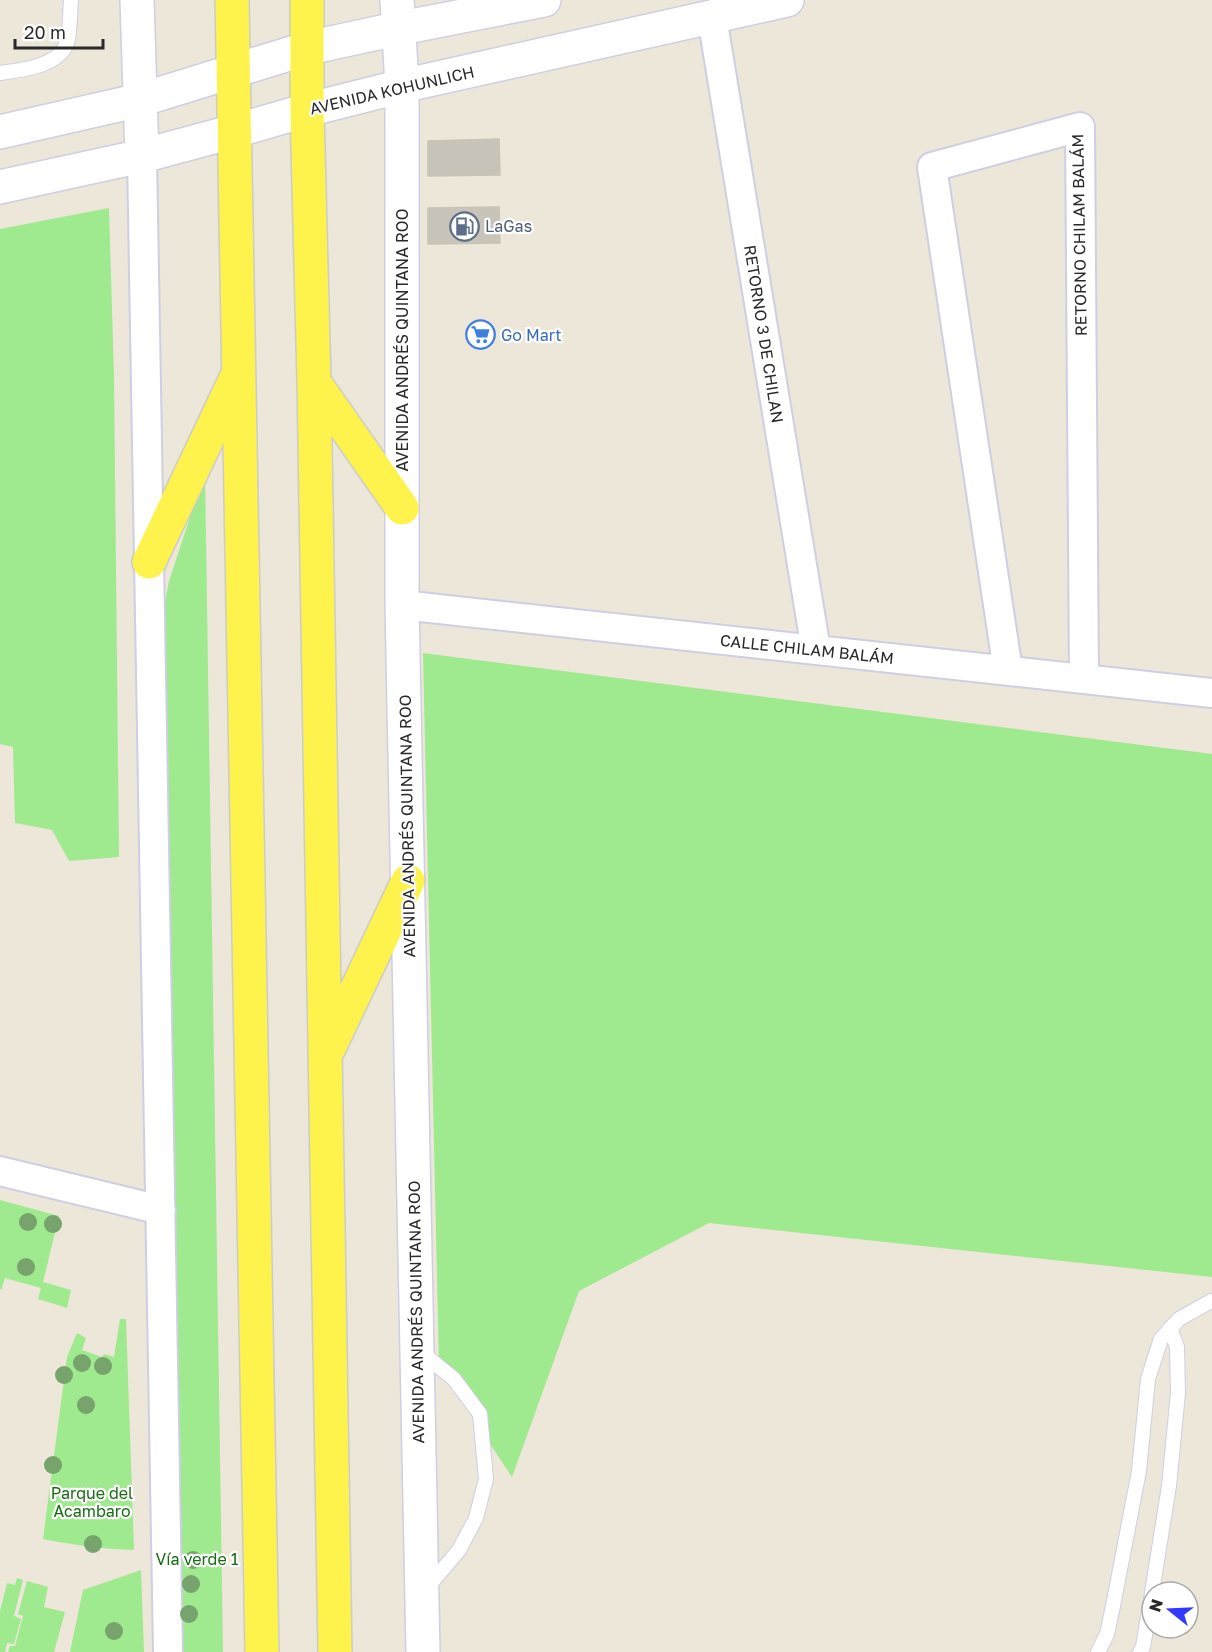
<svg xmlns="http://www.w3.org/2000/svg" width="1212" height="1652" font-family="'Golos Text',sans-serif">
<style>
.green{fill:#9fe98f}
.building{fill:#c8c4b9;stroke:#c8c4b2;stroke-width:1.5}
.lines{fill:none;stroke-linecap:round;stroke-linejoin:round}
.lane-casing{stroke:#cecee4;stroke-width:16}
.street-casing{stroke:#cecee4;stroke-width:32}
.secondary-casing{stroke:#cecee4;stroke-width:36}
.primary-casing{stroke:#ccc;stroke-width:36}
.lane{stroke:#fff;stroke-width:14}
.street{stroke:#fff;stroke-width:28}
.secondary{stroke:#fff;stroke-width:33}
.primary{stroke:#fef24c;stroke-width:33}
.tree{fill:#77a36c}
.labels{text-anchor:middle;dominant-baseline:central;stroke-width:4.5;stroke-linejoin:round;paint-order:stroke}
.street-label{font-size:16px;fill:#292929;stroke:#fff}
.service-label{font-size:16px;fill:#4e5e75;stroke:#fff;text-anchor:start}
.shop-label{font-size:16px;fill:#366cbe;stroke:#fff;text-anchor:start}
.park-label{font-size:16px;fill:#166c12;stroke:#fff}
</style>
<rect width="100%" height="100%" fill="#ede7d9"/>
<path class="green" d="M 109,208 L 114,376 L 119,857 L 69,861 L 52,830 L 15,823 L 13,747 L 0,744 L 0,229 Z
M 205,472 L 223,1652 L 175,1652 L 173,1543 L 171,981 L 160,629 L 169,581 Z
M 423,653 L 1212,754 L 1212,1277 L 709,1223 L 579,1291 L 512,1477 L 439,1367 Z
M 0,1200 L 59,1216 L 43,1282 L 71,1290 L 67,1308 L 38,1299 L 41,1288 L 5,1278 L 1,1290 L 0,1289 Z
M 120,1319 L 126,1319 L 134,1550 C 103,1549 73,1545 43,1539 L 67,1357 L 77,1333 L 86,1338 L 82,1350 L 102,1357 L 104,1354 L 114,1357 Z
M 141,1570 L 144,1652 L 70,1652 L 83,1590 Z
M 17,1578 L 23,1580 L 14,1616 L 21,1619 L 14,1644 L 7,1643 L 5,1652 L 0,1652 L 0,1611 L 7,1583 L 15,1585 Z
M 27,1581 L 48,1587 L 44,1607 L 65,1612 L 54,1652 L 8,1652 L 10,1646 L 15,1646 L 23,1616 L 18,1614 Z"/>
<path class="building" d="M 499,139 L 500,175 L 428,176 L 428,141 Z
M 499,207 L 500,243 L 428,244 L 428,208 Z"/>
<g class="lines">
<defs>
<path id="lane" d="M 0,73 C 21,70 58,67 67,43 C 70,36 70,10 71,0
M 421,1352 L 454,1379 L 480,1414 L 486,1479 L 476,1518 L 459,1550 L 427,1588
M 1152,1592 L 1169,1486 L 1178,1393 L 1177,1347 L 1170,1328
M 1098,1652 L 1107,1634 L 1113,1606 L 1139,1471 L 1148,1379 L 1161,1339 L 1179,1319 L 1211,1301
M 1140,1652 L 1143,1647 L 1152,1593"/>
<path id="street" d="M 712,17 L 816,650
M 142,156 L 168,1652
M 402,605 L 1212,693
M 1008,671 L 932,167 L 1080,127 L 1084,679
M 0,1171 L 161,1210"/>
<path id="secondary" d="M 137,0 L 142,156
M 397,0 L 402,86 L 402,605 L 423,1652
M 0,132 L 140,100 L 308,48 L 396,29 L 544,0
M 0,187 L 142,156 L 235,131 L 307,110 L 402,86 L 787,0"/>
<path id="primary" d="M 232,0 L 262,1652
M 307,0 L 307,110 L 314,382 L 335,1652
M 314,382 L 402,508
M 149,562 L 237,376
M 328,1050 L 408,881"/>
</defs>
<use href="#lane" class="lane-casing"/>
<use href="#street" class="street-casing"/>
<use href="#secondary" class="secondary-casing"/>
<use href="#primary" class="primary-casing"/>
<use href="#lane" class="lane"/>
<use href="#street" class="street"/>
<use href="#secondary" class="secondary"/>
<use href="#primary" class="primary"/>
</g>
<g class="tree">
<circle cx="28" cy="1222" r="9"/>
<circle cx="53" cy="1224" r="9"/>
<circle cx="26" cy="1267" r="9"/>
<circle cx="82" cy="1363" r="9"/>
<circle cx="103" cy="1366" r="9"/>
<circle cx="64" cy="1375" r="9"/>
<circle cx="86" cy="1405" r="9"/>
<circle cx="53" cy="1465" r="9"/>
<circle cx="93" cy="1544" r="9"/>
<circle cx="193" cy="1560" r="9"/>
<circle cx="191" cy="1584" r="9"/>
<circle cx="189" cy="1614" r="9"/>
<circle cx="114" cy="1631" r="9"/>
</g>
<defs>
<symbol id="fuel-ring" viewBox="-11 -11 22 22"><circle r="9.5" fill="#fff" stroke="#5c6f8a" stroke-width="1.5"/><path d="M-5.5-6h7V0h2V4h1.3V-2.5L3-4.5l.8-.8L6-3V5H2.5V1h-1V6h-7ZM-4.2-4.7v3.2H.2V-4.7Z" fill="#5c6f8a"/></symbol>
<symbol id="supermarket-ring" viewBox="-11 -11 22 22"><circle r="9.5" fill="#fff" stroke="#3f7fe0" stroke-width="1.5"/><path d="M-6-5.5h2.5l.6 2H6L4.5 2H-2.5L-4.4-4H-6ZM-1.5 3.2a1.3 1.3 0 1 0 .1 0ZM3 3.2a1.3 1.3 0 1 0 .1 0Z" fill="#3f7fe0"/></symbol>
</defs>
<g fill-rule="evenodd">
<use href="#fuel-ring" x="448" y="210" width="33" height="33"/>
<use href="#supermarket-ring" x="464" y="318" width="33" height="33"/>
</g>
<g class="labels">
<g class="street-label">
<text transform="translate(392 90) rotate(-13)">AVENIDA KOHUNLICH</text>
<text transform="translate(1079 235) rotate(-91)">RETORNO CHILAM BALÁM</text>
<text transform="translate(764 334) rotate(81)">RETORNO 3 DE CHILAN</text>
<text transform="translate(402 340) rotate(-90)">AVENIDA ANDRÉS QUINTANA ROO</text>
<text transform="translate(807 649) rotate(6)">CALLE CHILAM BALÁM</text>
<text transform="translate(407 826) rotate(-91)">AVENIDA ANDRÉS QUINTANA ROO</text>
<text transform="translate(416 1312) rotate(-91)">AVENIDA ANDRÉS QUINTANA ROO</text>
</g>
<g class="service-label">
<text x="485" y="226">LaGas</text>
</g>
<g class="shop-label">
<text x="501" y="335">Go Mart</text>
</g>
<g class="park-label">
<text x="92" y="1493">Parque del<tspan x="92" dy="18">Acambaro</tspan></text>
<text x="197" y="1559">Vía verde 1</text>
</g>
</g>
<g transform="translate(1170 1610) rotate(288)"><circle r="28" fill="#ffffff" stroke="#a9a9a9" stroke-width="1.5"/>
<path d="M0-4.5L10 22L0 15L-10 22Z" fill="#3338ff"/>
<text y="-9" font-size="16" font-weight="bold" text-anchor="middle" fill="#292929">N</text>
</g>
<path d="M15 39v9h88v-9" fill="none" stroke="#292929" stroke-width="3"/>
<text x="24" y="39" font-size="18" fill="#292929" stroke="#ffffff" stroke-width="4.5" paint-order="stroke">20 m</text>
</svg>
